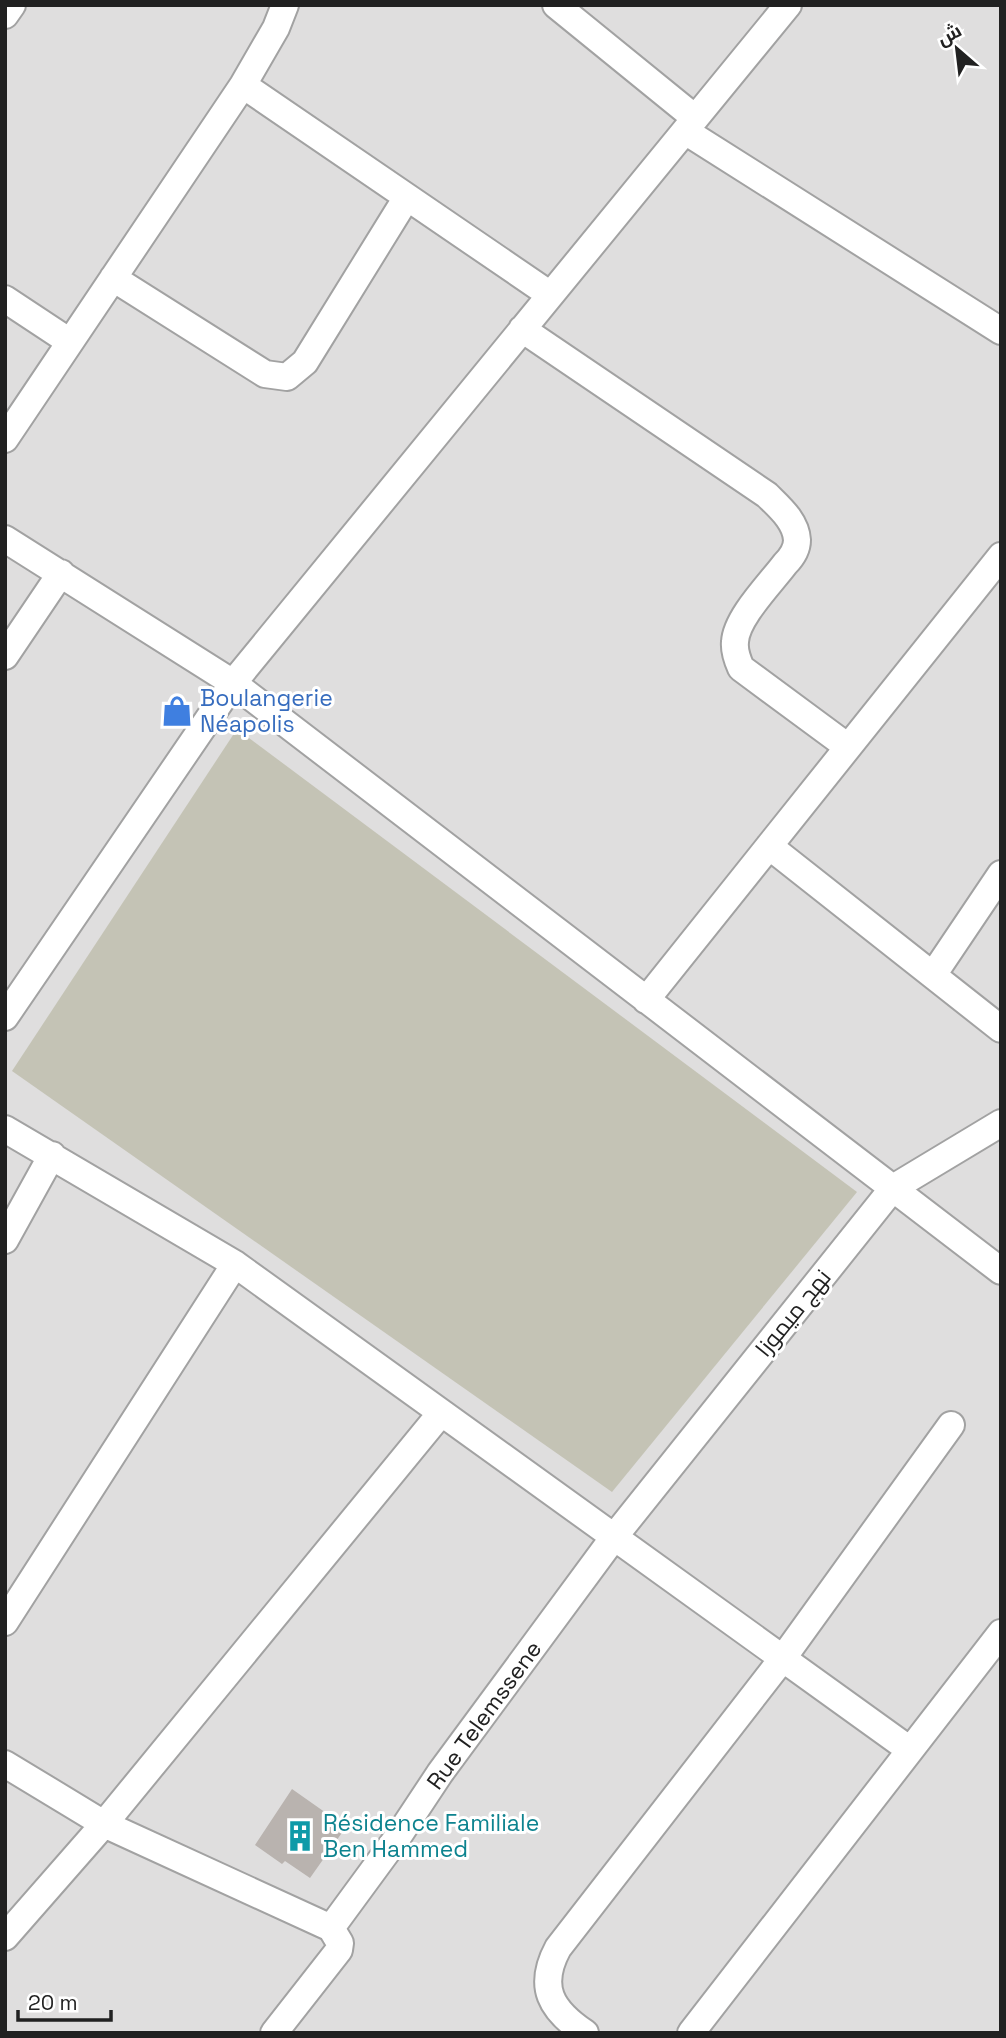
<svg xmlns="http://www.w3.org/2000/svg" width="1006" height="2038" font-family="'Space Grotesk',Cairo,sans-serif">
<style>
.residential{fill:#dfdede}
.construction{fill:#c4c3b5}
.building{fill:#b9b3af}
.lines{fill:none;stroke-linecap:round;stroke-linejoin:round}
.minor-casing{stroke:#a2a2a2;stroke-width:30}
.minor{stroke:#fff;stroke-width:26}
.labels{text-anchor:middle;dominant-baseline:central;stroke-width:6;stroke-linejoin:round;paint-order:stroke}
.shop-label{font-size:23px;fill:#366cbe;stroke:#fff;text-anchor:start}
.street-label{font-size:23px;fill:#212121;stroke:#fff}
.culture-label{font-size:23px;fill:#0d838f;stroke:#fff;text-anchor:start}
</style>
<rect width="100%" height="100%" fill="#f0ede9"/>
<path class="residential" d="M 5,5 L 1001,5 L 1001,2033 L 5,2033 Z"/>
<path class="construction" d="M 237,729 L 857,1192 L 612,1492 L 12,1071 Z"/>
<path class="building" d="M 292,1789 L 346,1827 L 310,1878 L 285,1861 L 282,1864 L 255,1845 Z"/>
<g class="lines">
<defs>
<path id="minor" d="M 556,5 L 695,118
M 5,15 L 12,5
M 243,85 L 549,294
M 685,131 L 1001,331
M 113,278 L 265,374 L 287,377 L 305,362 L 407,197
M 5,299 L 70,342
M 522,329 L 767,495 C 779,507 796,521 797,540 C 797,549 791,558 785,564 C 770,584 736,618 735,642 C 734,651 737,659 741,668 L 848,747
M 5,439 L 243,85 L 276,28 L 285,5
M 5,539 L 233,683 L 1001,1271
M 5,656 L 61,573
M 769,846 L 1001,1029
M 933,975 L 1001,874
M 646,1000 L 1001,556
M 5,1017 L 233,683 L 788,5
M 5,1129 L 235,1264 L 910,1750
M 5,1240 L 52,1155
M 5,1622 L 235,1264
M 5,1764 L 104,1824 L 331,1928 L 340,1943 L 339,1950 L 274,2033
M 331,1928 L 397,1838 L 440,1773 L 614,1537 L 893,1188 L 1001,1123
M 5,1937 L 104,1824 L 441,1413
M 585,2033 C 551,2010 537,1987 558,1948 L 783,1658 L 951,1425
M 691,2033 L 1001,1633"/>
</defs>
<use href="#minor" class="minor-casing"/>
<use href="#minor" class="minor"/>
</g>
<defs>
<symbol id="shop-bare" viewBox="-9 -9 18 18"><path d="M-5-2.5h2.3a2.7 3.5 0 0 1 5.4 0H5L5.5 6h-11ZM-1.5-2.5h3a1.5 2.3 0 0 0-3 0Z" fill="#3f7fe0" stroke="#fff" stroke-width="2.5" paint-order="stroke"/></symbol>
<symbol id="building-bare" viewBox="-9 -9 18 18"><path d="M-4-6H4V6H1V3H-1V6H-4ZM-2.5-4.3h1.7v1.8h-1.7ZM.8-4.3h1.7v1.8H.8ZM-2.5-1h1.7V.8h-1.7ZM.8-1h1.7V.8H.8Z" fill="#0f9aa8" stroke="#fff" stroke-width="2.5" paint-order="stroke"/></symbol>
</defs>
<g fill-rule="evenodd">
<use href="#shop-bare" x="155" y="689" width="44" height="44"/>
<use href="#building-bare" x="278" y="1814" width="44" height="44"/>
</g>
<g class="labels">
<g class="shop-label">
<text x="200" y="698">Boulangerie<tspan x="200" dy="26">Néapolis</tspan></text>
</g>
<g class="street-label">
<text transform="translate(793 1313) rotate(-51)">نهج ميموزا</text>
<text transform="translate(484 1715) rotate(-54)">Rue Telemssene</text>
</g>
<g class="culture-label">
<text x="323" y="1823">Résidence Familiale<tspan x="323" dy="26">Ben Hammed</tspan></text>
</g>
</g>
<rect width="1006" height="2038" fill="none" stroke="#212121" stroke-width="14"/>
<g transform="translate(957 49) rotate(332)" stroke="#ffffff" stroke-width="5" paint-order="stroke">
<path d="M0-5L12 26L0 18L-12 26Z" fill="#212121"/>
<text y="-10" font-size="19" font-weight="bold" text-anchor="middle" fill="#212121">ش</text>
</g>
<path d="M18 2010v10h93v-10" fill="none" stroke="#212121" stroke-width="3.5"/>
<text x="28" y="2010" font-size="21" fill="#212121" stroke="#ffffff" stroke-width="5" paint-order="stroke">20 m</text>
</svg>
